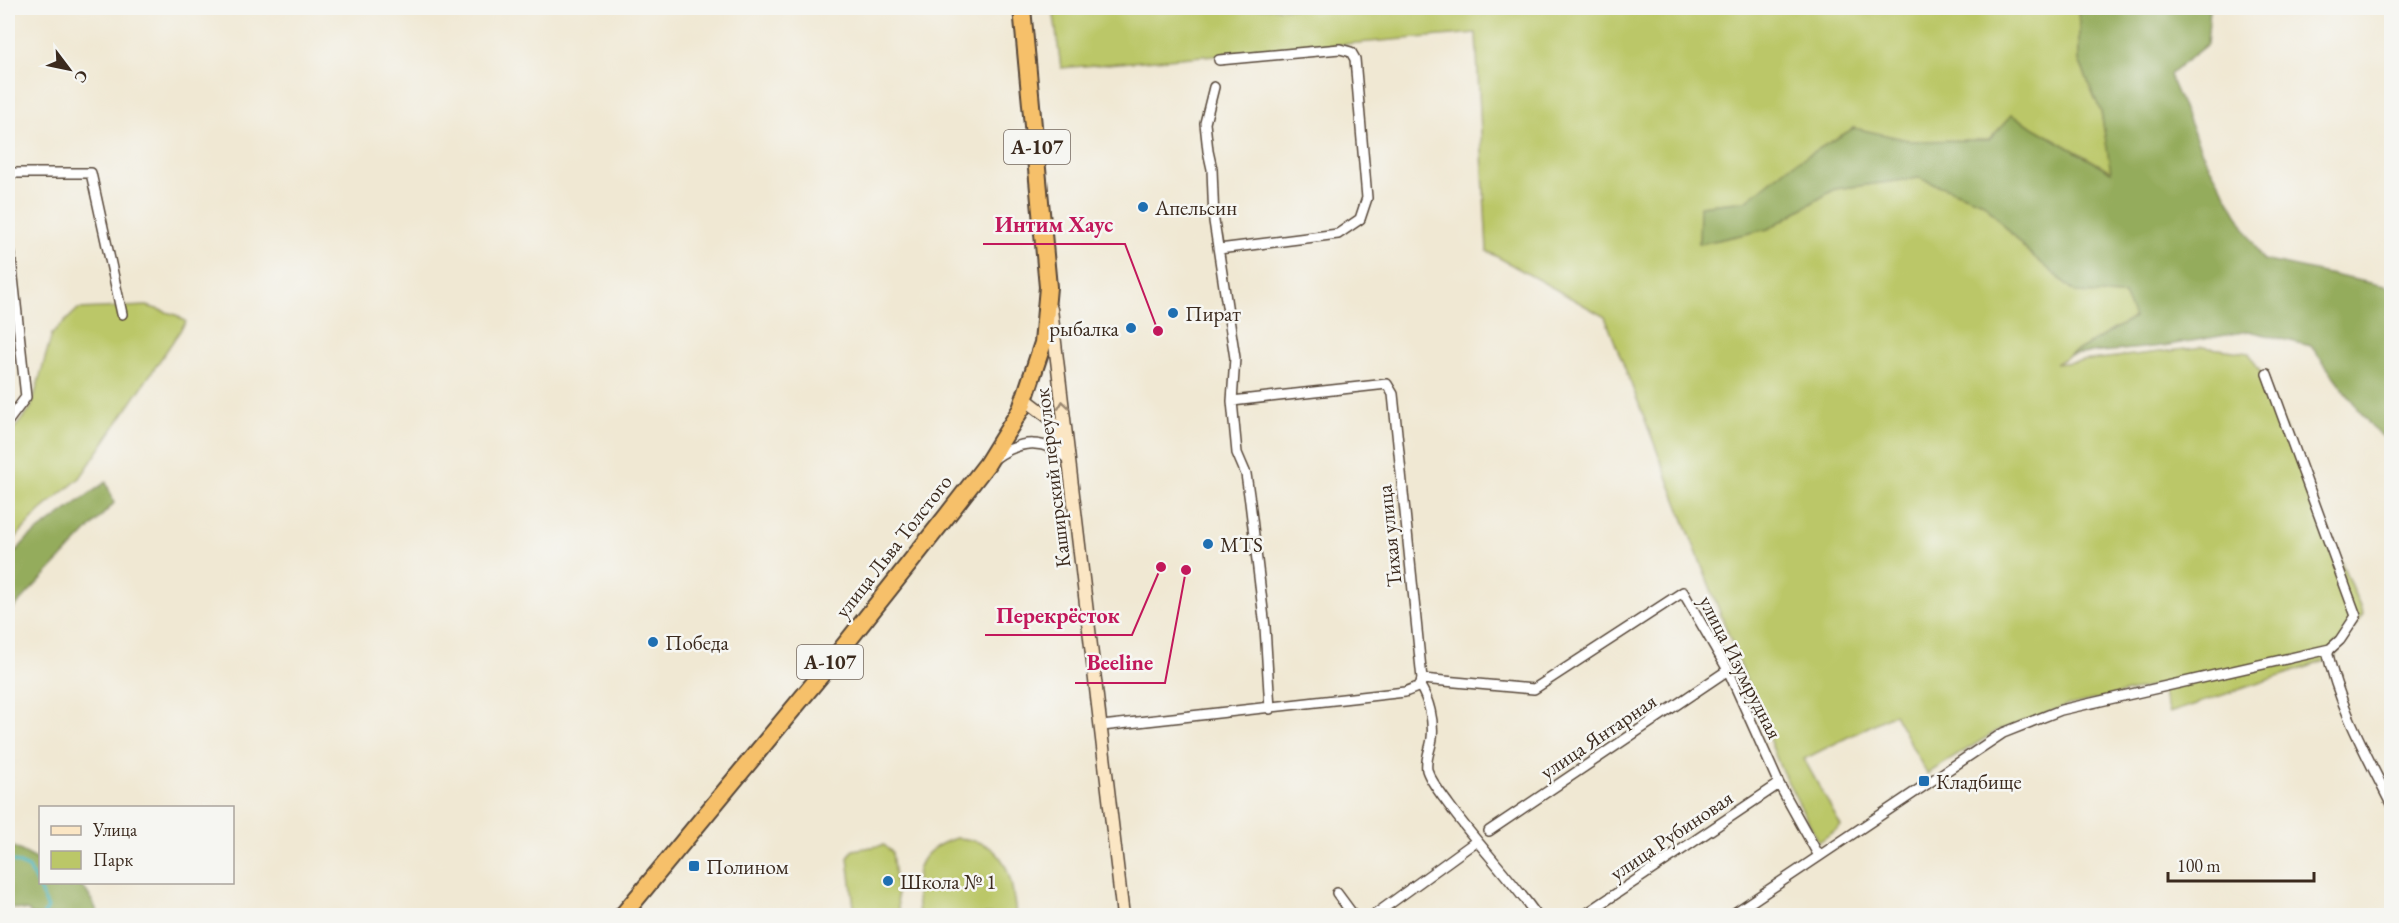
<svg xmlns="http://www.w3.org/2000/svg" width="2399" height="923" font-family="'EB Garamond',serif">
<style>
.green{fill:#bbc768;stroke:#7b7843;stroke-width:1.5}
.forest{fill:#94ac5c;stroke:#686b3d;stroke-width:1.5}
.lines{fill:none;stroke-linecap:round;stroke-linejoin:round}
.stream{stroke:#47b6c1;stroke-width:3}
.street-casing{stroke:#564639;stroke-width:12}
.secondary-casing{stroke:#564639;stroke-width:15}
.highway-casing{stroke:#564639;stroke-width:20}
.street{stroke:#fff;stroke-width:9}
.secondary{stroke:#fbe6c4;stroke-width:12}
.highway{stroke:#f6c06b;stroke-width:16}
.oneway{stroke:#9b8871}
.poi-dot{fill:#1f6fb2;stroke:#f6f6f2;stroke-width:2}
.labels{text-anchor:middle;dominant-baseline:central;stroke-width:5;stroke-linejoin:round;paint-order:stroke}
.shield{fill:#f6f6f2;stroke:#73675e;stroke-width:1.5}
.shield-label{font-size:20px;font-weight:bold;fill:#3b2a1e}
.poi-label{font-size:21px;fill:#3b2a1e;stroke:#f6f6f2;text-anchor:start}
.street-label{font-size:21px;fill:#3b2a1e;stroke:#f6f6f2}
.leader{fill:none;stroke:#c2185b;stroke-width:2}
.callout-dot{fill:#c2185b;stroke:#f6f6f2;stroke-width:2}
.callout-label{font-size:22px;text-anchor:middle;font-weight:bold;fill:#c2185b;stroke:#f6f6f2;stroke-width:5;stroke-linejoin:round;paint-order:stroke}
</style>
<rect width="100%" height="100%" fill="#f6f6f2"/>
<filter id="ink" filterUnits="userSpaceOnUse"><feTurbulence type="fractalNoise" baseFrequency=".0167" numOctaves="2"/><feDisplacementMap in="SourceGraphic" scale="12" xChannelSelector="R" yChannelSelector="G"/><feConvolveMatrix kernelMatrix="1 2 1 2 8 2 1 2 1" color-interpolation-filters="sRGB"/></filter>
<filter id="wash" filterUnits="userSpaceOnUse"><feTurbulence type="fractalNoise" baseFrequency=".008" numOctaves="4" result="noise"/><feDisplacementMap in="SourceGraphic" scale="24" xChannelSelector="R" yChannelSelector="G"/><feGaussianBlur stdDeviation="1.35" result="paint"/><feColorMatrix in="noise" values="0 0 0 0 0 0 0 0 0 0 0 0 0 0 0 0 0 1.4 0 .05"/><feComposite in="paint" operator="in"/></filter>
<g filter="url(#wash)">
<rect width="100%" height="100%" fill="#f0e8d3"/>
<path class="green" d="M 1053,8 L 2079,8 L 2079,60 L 2101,112 L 2112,172 L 2012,115 L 1989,140 L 1912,141 L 1854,128 L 1788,167 L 1746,201 L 1701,206 L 1699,244 L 1768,229 L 1835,189 L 1919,178 L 1983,202 L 2026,250 L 2077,293 L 2124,295 L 2135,317 L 2055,364 L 2203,347 L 2249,353 L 2263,376 L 2363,614 L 2334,658 L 2169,713 L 2160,685 L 2066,706 L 1997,731 L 1927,774 L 1894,714 L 1804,759 L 1841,826 L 1819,842 L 1780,767 L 1605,317 L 1487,251 L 1476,33 L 1061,68 Z
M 147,306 L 176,315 L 186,322 L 80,478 L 39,512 L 8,546 L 8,436 L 31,408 L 52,334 L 78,309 Z
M 956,838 C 1007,840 1011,874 1016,915 L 919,915 C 914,875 912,852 956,838 Z
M 884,845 L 892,852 L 899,915 L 855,915 L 848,858 L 853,850 Z"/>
<path class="forest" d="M 2079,8 L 2210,8 L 2207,44 L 2169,75 L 2202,152 L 2263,260 L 2389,287 L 2391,290 L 2391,442 L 2374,430 L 2311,346 L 2249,331 L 2163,346 L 2070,355 L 2134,318 L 2124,295 L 2077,293 L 2026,250 L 1983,202 L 1919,178 L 1835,189 L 1768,229 L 1699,244 L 1700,206 L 1746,201 L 1788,167 L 1854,128 L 1912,141 L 1989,140 L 2012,115 L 2111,172 L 2101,112 L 2079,60 Z
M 106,482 L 114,503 L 8,614 L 8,560 L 28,538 Z
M 8,844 L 40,861 L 40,882 C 81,882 81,877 99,915 L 31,915 L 29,911 L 8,907 Z"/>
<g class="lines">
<path class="stream" d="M 8,859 L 29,868 L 48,908 L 43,916"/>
</g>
</g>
<g filter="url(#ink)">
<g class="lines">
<defs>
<path id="street" d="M 1219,60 L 1340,49 L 1351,52 L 1355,59 L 1367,198 L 1360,219 L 1338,234 L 1219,249
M 1214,87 L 1205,123 L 1208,151 L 1212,169 L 1214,221 L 1235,358 L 1232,401 L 1237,453 L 1246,474 L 1250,502 L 1265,627 L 1270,709
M 8,173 L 91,173 L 122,314
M 8,231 L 26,397 L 8,421
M 1232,401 L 1387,384 L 1393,394 L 1422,679 L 1420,686
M 994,459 C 1021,439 1045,438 1070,461
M 2327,650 C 2338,704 2367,756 2392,806
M 1422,679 L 1534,689 L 1683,592 L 1728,670 L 1779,784 L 1819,856
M 1420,686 C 1429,700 1434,721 1432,738 C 1431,749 1425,758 1427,770 C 1431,782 1441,794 1449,805 C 1476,843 1510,877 1537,916
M 1102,726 L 1405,692 L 1420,686
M 1489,831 L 1728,670
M 1337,893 L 1354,916
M 1373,916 L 1475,842
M 1583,916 L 1779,784
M 1730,916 L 2003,733 L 2061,710 L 2330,649 L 2340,640 L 2356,616 L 2267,374"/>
<path id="secondary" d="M 1051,309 L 1123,916
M 1025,399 L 1050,418 L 1065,444"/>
<path id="highway" d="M 622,916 L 821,675 L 946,517 L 987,464 L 1021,409 L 1043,343 L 1048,287 L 1022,8"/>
</defs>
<use href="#street" class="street-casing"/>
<use href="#secondary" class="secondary-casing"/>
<use href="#highway" class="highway-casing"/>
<use href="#street" class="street"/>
<use href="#secondary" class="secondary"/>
<use href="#highway" class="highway"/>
</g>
<defs><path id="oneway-chevron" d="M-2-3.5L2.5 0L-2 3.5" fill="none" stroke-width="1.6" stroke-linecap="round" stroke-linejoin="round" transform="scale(1.5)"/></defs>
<use class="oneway" href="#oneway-chevron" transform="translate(1063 405) rotate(-98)"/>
</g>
<g class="poi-dot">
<circle cx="1143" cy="207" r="6"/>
<circle cx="1173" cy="313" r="6"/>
<circle cx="1131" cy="328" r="6"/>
<circle cx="1208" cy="544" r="6"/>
<circle cx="653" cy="642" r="6"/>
<rect x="1918" y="775" width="12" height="12" rx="3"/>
<rect x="688" y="860" width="12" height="12" rx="3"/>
<circle cx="888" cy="881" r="6"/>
</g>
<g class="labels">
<g class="shield">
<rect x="1004" y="130" width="66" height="34" rx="4.5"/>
<rect x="797" y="645" width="66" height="34" rx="4.5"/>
</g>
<g class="shield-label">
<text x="1037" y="147">А-107</text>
<text x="830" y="662">А-107</text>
</g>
<g class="poi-label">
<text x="1155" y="207">Апельсин</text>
<text x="1185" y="313">Пират</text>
<text x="1119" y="328" text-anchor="end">рыбалка</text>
<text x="1220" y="544">MTS</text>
<text x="665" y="642">Победа</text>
<text x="1936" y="781">Кладбище</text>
<text x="706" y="866">Полином</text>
<text x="900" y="881">Школа № 1</text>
</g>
<g class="street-label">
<text transform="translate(1052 478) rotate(-97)">Каширский переулок</text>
<text transform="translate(1389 536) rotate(-96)">Тихая улица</text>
<text transform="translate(893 546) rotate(-52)">улица Льва Толстого</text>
<text transform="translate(1741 667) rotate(63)">улица Изумрудная</text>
<text transform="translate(1598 736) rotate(-34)">улица Янтарная</text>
<text transform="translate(1671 835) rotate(-34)">улица Рубиновая</text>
</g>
</g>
<path class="leader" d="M1158 331L1125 244H983M1161 567L1132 635H985M1186 570L1165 683H1075"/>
<g class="callout-dot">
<circle cx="1158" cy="331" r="6"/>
<circle cx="1161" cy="567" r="6"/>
<circle cx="1186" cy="570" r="6"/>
</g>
<g class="callout-label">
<text x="1054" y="232">Интим Хаус</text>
<text x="1058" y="623">Перекрёсток</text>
<text x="1120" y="670">Beeline</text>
</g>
<rect width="2399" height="923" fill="none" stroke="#f6f6f2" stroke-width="30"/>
<rect x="39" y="806" width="195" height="78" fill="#f6f6f2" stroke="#aba49d" stroke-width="1.5"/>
<rect x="51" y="826" width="30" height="9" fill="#fbe6c4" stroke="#aba49d" stroke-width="1.5"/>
<text x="93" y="836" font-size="18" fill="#3b2a1e">Улица</text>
<rect x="51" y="851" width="30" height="18" fill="#bbc768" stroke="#aba49d" stroke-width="1.5"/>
<text x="93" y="866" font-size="18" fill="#3b2a1e">Парк</text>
<g transform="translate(69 69) rotate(122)" stroke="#f6f6f2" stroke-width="4.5" paint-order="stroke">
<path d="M0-4.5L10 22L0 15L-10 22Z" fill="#3b2a1e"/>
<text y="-9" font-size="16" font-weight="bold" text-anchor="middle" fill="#3b2a1e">С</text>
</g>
<path d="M2168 872v9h146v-9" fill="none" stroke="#3b2a1e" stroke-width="3"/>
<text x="2177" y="872" font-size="18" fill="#3b2a1e" stroke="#f6f6f2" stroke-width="4.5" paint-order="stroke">100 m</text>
</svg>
